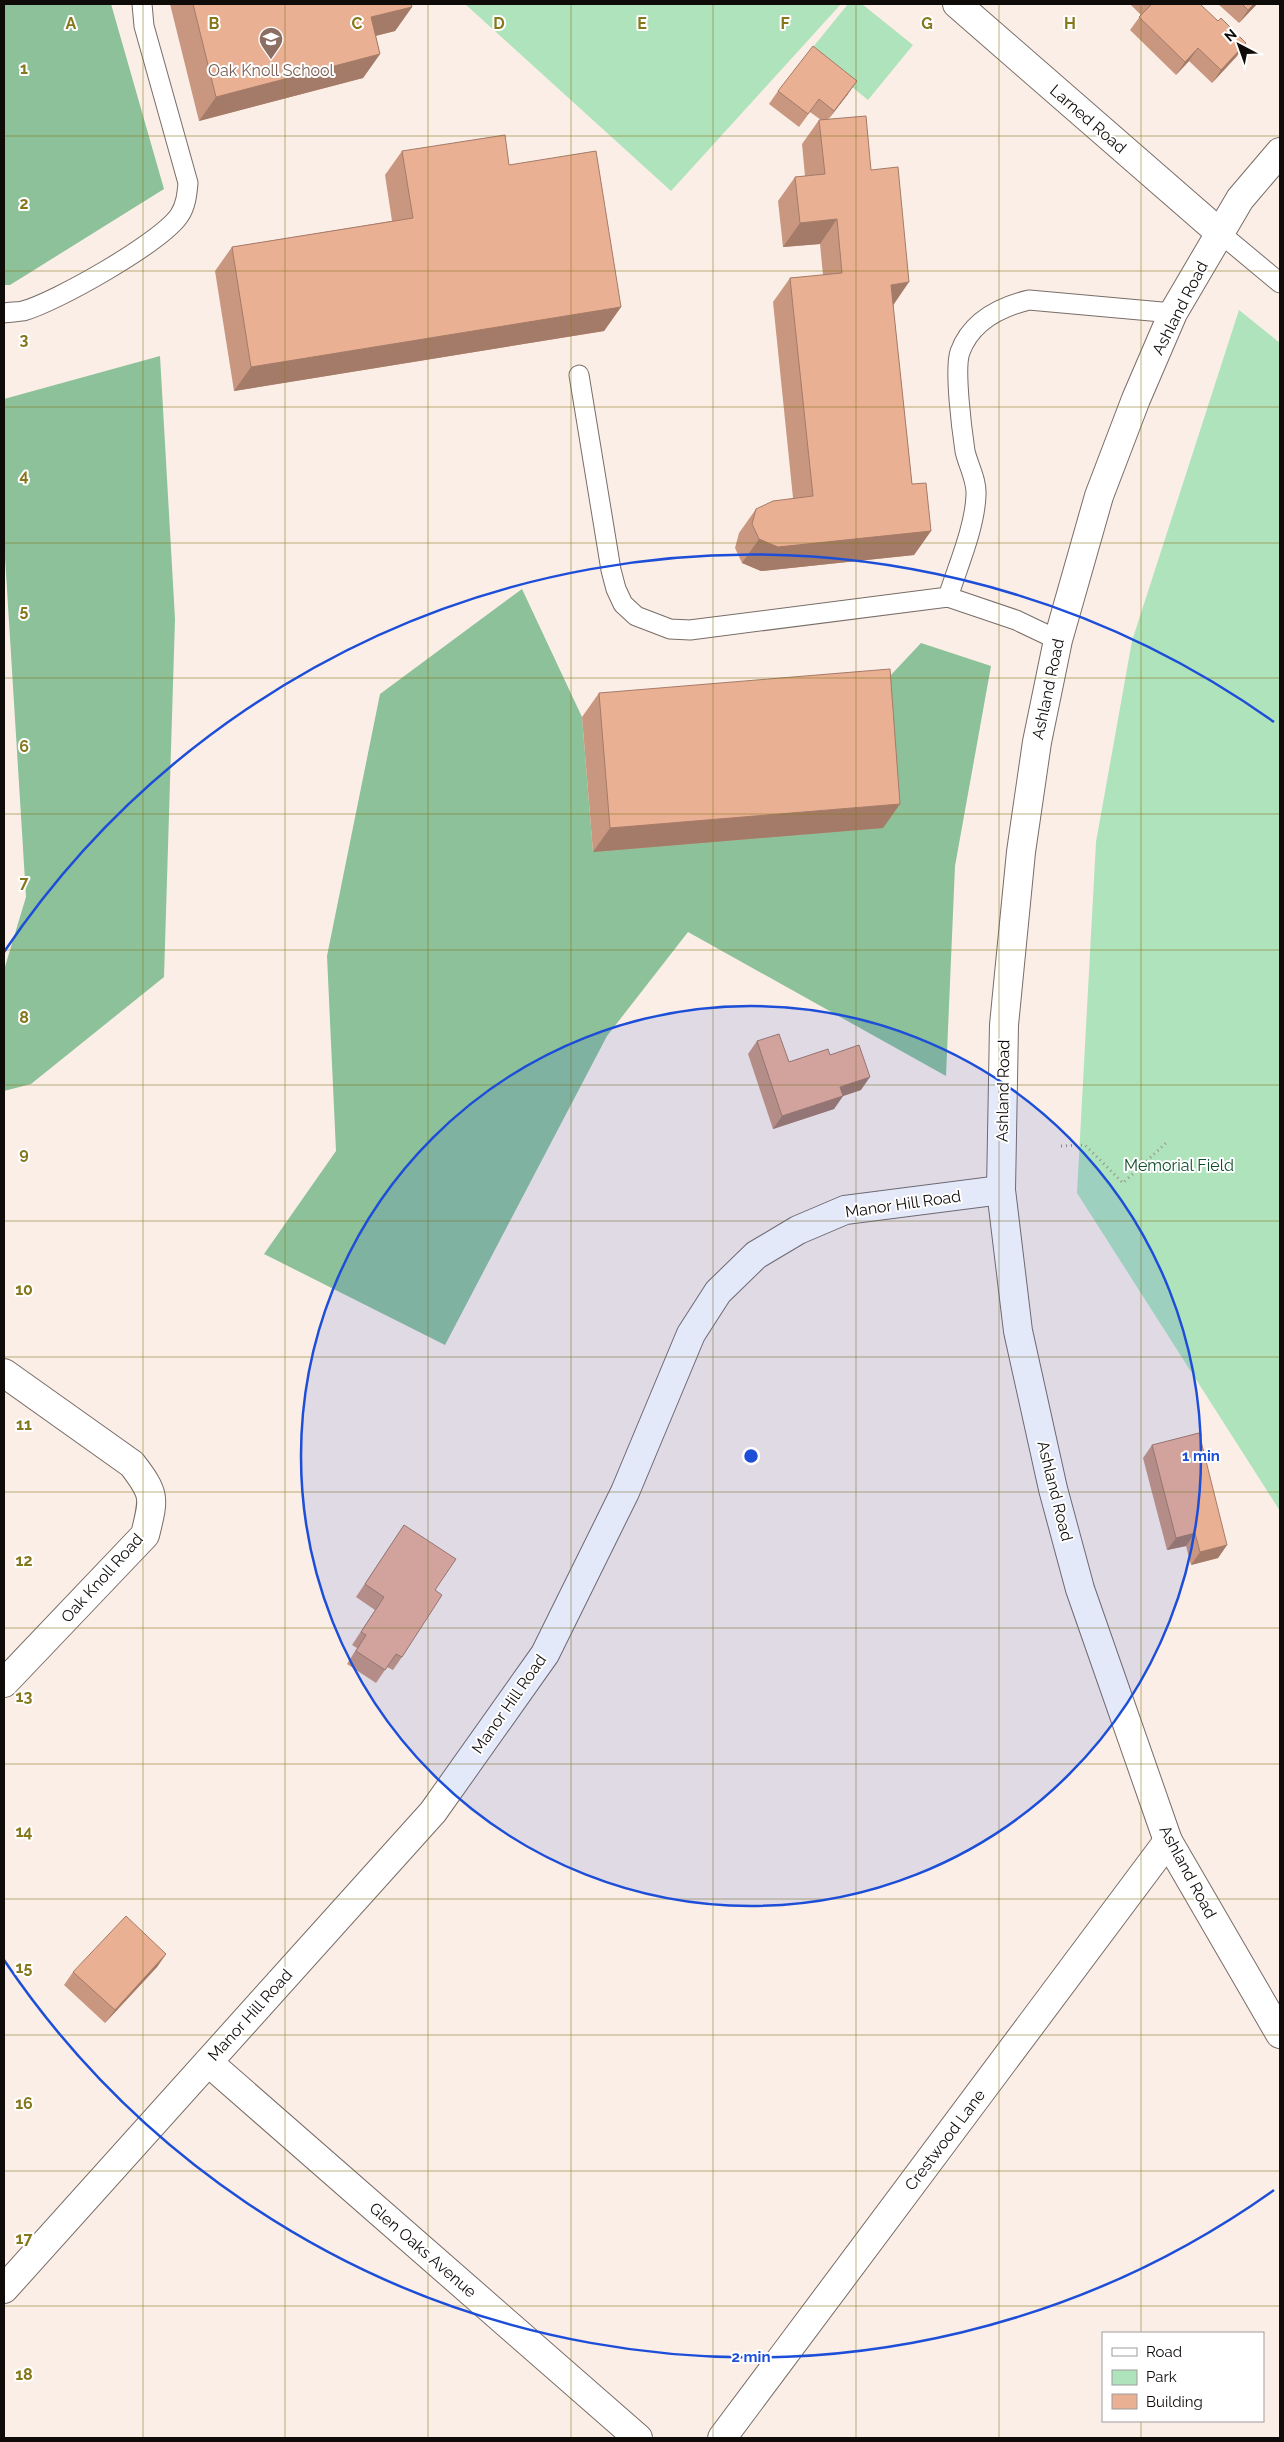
<svg xmlns="http://www.w3.org/2000/svg" width="1284" height="2442" font-family="Raleway,sans-serif">
<style>
.green{fill:#afe3bc}
.forest{fill:#8cc19a}
.lines{fill:none;stroke-linecap:round;stroke-linejoin:round}
.service-casing{stroke:#796d67;stroke-width:21}
.minor-casing{stroke:#796d67;stroke-width:30}
.tertiary-casing{stroke:#796d67;stroke-width:30}
.path{stroke:#99908b;stroke-width:3;stroke-dasharray:1 4;stroke-linecap:butt}
.service{stroke:#fff;stroke-width:19}
.minor{stroke:#fff;stroke-width:28}
.tertiary{stroke:#fff;stroke-width:28}
.wall{fill:#c9977f}
.shaded-wall{fill:#a47b68}
.building{fill:#eab094;stroke:#a47b68}
.grid{fill:none;stroke:#85771b;stroke-width:1;stroke-opacity:0.55}
.ring{fill:none;stroke:#1d4ed8;stroke-width:2.5}
.labels{text-anchor:middle;dominant-baseline:central;stroke-width:4;stroke-linejoin:round;paint-order:stroke}
.education-label{font-size:16px;fill:#785e54;stroke:#fff}
.street-label{font-size:16px;fill:#0f0b09;stroke:#fff}
.park-label{font-size:16px;fill:#104d29;stroke:#fff}
.grid-label{font-size:16px;text-anchor:middle;font-weight:bold;fill:#85771b;stroke:#fff;stroke-width:4;stroke-linejoin:round;paint-order:stroke}
.centre{fill:#1d4ed8;stroke:#fff;stroke-width:2.5}
.ring-label{font-size:15px;text-anchor:middle;font-weight:bold;fill:#1d4ed8;stroke:#fff;stroke-width:4;stroke-linejoin:round;paint-order:stroke}
</style>
<rect width="100%" height="100%" fill="#fbeee7"/>
<path class="green" d="M 465,4 L 841,4 L 671,191 Z
M 848,4 L 862,4 L 913,45 L 868,100 L 809,52 Z
M 1239,310 L 1280,343 L 1280,1511 L 1077,1193 L 1096,842 L 1132,641 Z"/>
<path class="forest" d="M 4,4 L 111,4 L 164,189 L 10,285 L 4,285 Z
M 160,356 L 175,619 L 164,977 L 31,1084 L 4,1091 L 4,970 L 26,897 L 4,541 L 4,399 Z
M 522,589 L 582,717 L 593,852 L 873,694 L 921,643 L 991,666 L 955,866 L 946,1076 L 688,932 L 607,1036 L 445,1345 L 264,1254 L 336,1151 L 327,956 L 380,694 Z"/>
<g class="lines">
<defs>
<path id="service" d="M 1220,233 L 1280,283
M 4,313 C 10,312 17,312 23,311 C 56,302 160,243 179,216 C 186,206 187,194 188,183 L 144,26 L 142,4
M 579,375 L 611,570 L 616,589 L 623,604 L 636,616 L 670,629 L 690,630 L 948,597 L 1016,620 L 1058,640
M 948,597 C 958,566 975,527 976,495 C 977,480 968,465 965,451 C 962,431 954,369 960,352 C 971,322 1000,307 1029,300 L 1173,313"/>
<path id="minor" d="M 957,4 L 1220,233
M 4,1373 L 132,1464 C 156,1495 154,1498 145,1535 L 4,1683
M 208,2062 L 638,2438
M 4,2289 L 433,1812 L 545,1654 L 625,1492 L 691,1334 L 718,1292 L 756,1255 L 798,1230 L 845,1210 L 1001,1190
M 722,2438 L 1168,1841"/>
<path id="tertiary" d="M 1280,152 L 1240,199 L 1173,313 L 1136,399 L 1099,496 L 1058,640 L 1037,742 L 1021,852 L 1004,1025 L 1001,1190 L 1018,1331 L 1053,1489 L 1080,1589 L 1168,1841 L 1280,2034"/>
</defs>
<use href="#service" class="service-casing"/>
<use href="#minor" class="minor-casing"/>
<use href="#tertiary" class="tertiary-casing"/>
<path class="path" d="M 1061,1146 L 1085,1145 L 1123,1183 L 1166,1143"/>
<use href="#service" class="service"/>
<use href="#minor" class="minor"/>
<use href="#tertiary" class="tertiary"/>
</g>
<path class="wall" d="M 170,4 L 411,4 L 412,7 L 395,31 L 376,36 L 380,54 L 363,78 L 199,121 Z
M 1130,4 L 1200,4 L 1237,56 L 1212,83 L 1189,61 L 1176,75 L 1130,30 L 1141,15 Z
M 1218,4 L 1257,4 L 1239,23 Z
M 778,91 L 848,94 L 828,119 L 871,170 L 893,305 L 912,484 L 931,531 L 914,555 L 761,571 L 742,563 L 735,548 L 739,533 L 756,509 L 793,498 L 773,302 L 790,278 L 823,275 L 820,244 L 783,247 L 778,201 L 795,177 L 805,176 L 802,144 L 819,120 L 821,120 L 810,112 L 799,127 L 769,104 Z
M 402,151 L 509,165 L 621,307 L 604,331 L 234,391 L 215,271 L 232,247 L 392,221 L 385,175 Z
M 599,693 L 900,804 L 883,828 L 593,852 L 582,717 Z
M 757,1041 L 789,1062 L 830,1055 L 861,1090 L 843,1096 L 834,1109 L 773,1129 L 748,1054 Z
M 1152,1445 L 1227,1545 L 1218,1558 L 1191,1565 L 1186,1546 L 1167,1550 L 1143,1458 Z
M 404,1525 L 435,1590 L 402,1657 L 393,1670 L 387,1667 L 376,1683 L 347,1664 L 357,1648 L 352,1645 L 375,1610 L 356,1597 Z
M 166,1954 L 157,1967 L 105,2023 L 64,1985 L 73,1972 Z"/>
<path class="shaded-wall" d="M 1254,4 L 1257,4 L 1239,23 L 1248,10 Z
M 412,7 L 395,31 L 354,41 L 371,17 Z
M 1246,43 L 1237,56 L 1212,83 L 1221,70 Z
M 1198,48 L 1189,61 L 1176,75 L 1185,62 Z
M 380,54 L 363,78 L 199,121 L 216,97 Z
M 857,81 L 848,94 L 825,124 L 834,111 Z
M 837,219 L 820,244 L 783,247 L 800,223 Z
M 909,282 L 892,307 L 891,285 Z
M 621,307 L 604,331 L 234,391 L 251,367 Z
M 931,531 L 914,555 L 761,571 L 742,563 L 759,539 Z
M 900,804 L 883,828 L 593,852 L 610,828 Z
M 870,1077 L 861,1090 L 843,1096 L 834,1109 L 773,1129 L 782,1116 L 840,1087 Z
M 1195,1533 L 1186,1546 L 1167,1550 L 1176,1538 Z
M 1227,1545 L 1218,1558 L 1191,1565 L 1200,1552 Z
M 166,1954 L 157,1967 L 105,2023 L 115,2010 Z"/>
<path class="building" d="M 193,4 L 411,4 L 412,7 L 371,17 L 380,54 L 216,97 Z
M 1152,4 L 1200,4 L 1218,21 L 1221,18 L 1246,43 L 1221,70 L 1198,48 L 1185,62 L 1139,17 Z
M 1242,4 L 1254,4 L 1248,10 Z
M 813,46 L 857,81 L 834,111 L 819,99 L 808,114 L 778,91 Z
M 866,116 L 871,170 L 898,167 L 909,282 L 891,285 L 912,484 L 926,483 L 931,531 L 778,547 L 759,539 L 752,524 L 756,509 L 773,501 L 813,496 L 790,278 L 842,273 L 837,219 L 800,223 L 795,177 L 825,174 L 819,120 Z
M 505,135 L 509,165 L 596,151 L 621,307 L 251,367 L 232,247 L 413,218 L 402,151 Z
M 890,669 L 900,804 L 610,828 L 599,693 Z
M 779,1034 L 789,1062 L 828,1049 L 830,1055 L 859,1045 L 870,1077 L 840,1087 L 843,1096 L 782,1116 L 757,1041 Z
M 1199,1433 L 1227,1545 L 1200,1552 L 1195,1533 L 1176,1538 L 1152,1445 Z
M 404,1525 L 456,1559 L 435,1590 L 442,1595 L 402,1657 L 396,1654 L 385,1670 L 356,1651 L 366,1635 L 361,1632 L 384,1597 L 365,1584 Z
M 126,1916 L 166,1954 L 115,2010 L 73,1972 Z"/>
<path class="grid" d="M 143,4 L 143,2438M 285,4 L 285,2438M 428,4 L 428,2438M 571,4 L 571,2438M 713,4 L 713,2438M 856,4 L 856,2438M 999,4 L 999,2438M 1141,4 L 1141,2333M 4,136 L 1280,136M 4,271 L 1280,271M 4,407 L 1280,407M 4,543 L 1280,543M 4,678 L 1280,678M 4,814 L 1280,814M 4,950 L 1280,950M 4,1085 L 1280,1085M 4,1221 L 1280,1221M 4,1357 L 1280,1357M 4,1492 L 1280,1492M 4,1628 L 1280,1628M 4,1764 L 1280,1764M 4,1899 L 1280,1899M 4,2035 L 1280,2035M 4,2171 L 1280,2171M 4,2306 L 1280,2306M 1141,2421 L 1141,2438"/>
<circle cx="751" cy="1456" r="450" fill="#1d4ed8" fill-opacity=".12"/>
<g class="ring">
<circle cx="751" cy="1456" r="450"/>
<path d="M1274 2190A901 901 0 0 1 4 1960M4 952A901 901 0 0 1 1274 722"/>
</g>
<defs>
<symbol id="school-pin" viewBox="-11 -11 22 30"><path d="M0 17L-7.5 6A9.5 9.5 0 1 1 7.5 6Z" fill="#8d6e63" stroke="#fff"/><path d="M0-5L7-2L0 1L-7-2ZM-4 1L0 2.5L4 1V4Q0 6-4 4Z" fill="#fff"/></symbol>
</defs>
<g fill-rule="evenodd">
<use href="#school-pin" x="257" y="25" width="28" height="38"/>
</g>
<g class="labels">
<g class="education-label">
<text x="271" y="70">Oak Knoll School</text>
</g>
<g class="street-label">
<text transform="translate(1088 119) rotate(41)">Larned Road</text>
<text transform="translate(1180 308) rotate(-63)">Ashland Road</text>
<text transform="translate(1048 689) rotate(-78)">Ashland Road</text>
<text transform="translate(1003 1091) rotate(-89)">Ashland Road</text>
<text transform="translate(903 1204) rotate(-8)">Manor Hill Road</text>
<text transform="translate(1055 1491) rotate(76)">Ashland Road</text>
<text transform="translate(102 1578) rotate(-48)">Oak Knoll Road</text>
<text transform="translate(509 1704) rotate(-55)">Manor Hill Road</text>
<text transform="translate(1188 1872) rotate(62)">Ashland Road</text>
<text transform="translate(250 2015) rotate(-48)">Manor Hill Road</text>
<text transform="translate(945 2140) rotate(-53)">Crestwood Lane</text>
<text transform="translate(423 2250) rotate(41)">Glen Oaks Avenue</text>
</g>
<g class="park-label">
<text x="1179" y="1165">Memorial Field</text>
</g>
</g>
<g class="grid-label">
<text x="71" y="29">A</text>
<text x="214" y="29">B</text>
<text x="357" y="29">C</text>
<text x="499" y="29">D</text>
<text x="642" y="29">E</text>
<text x="785" y="29">F</text>
<text x="927" y="29">G</text>
<text x="1070" y="29">H</text>
<text x="24" y="74">1</text>
<text x="24" y="209">2</text>
<text x="24" y="345">3</text>
<text x="24" y="481">4</text>
<text x="24" y="616">5</text>
<text x="24" y="752">6</text>
<text x="24" y="888">7</text>
<text x="24" y="1023">8</text>
<text x="24" y="1159">9</text>
<text x="24" y="1295">10</text>
<text x="24" y="1430">11</text>
<text x="24" y="1566">12</text>
<text x="24" y="1702">13</text>
<text x="24" y="1837">14</text>
<text x="24" y="1973">15</text>
<text x="24" y="2109">16</text>
<text x="24" y="2244">17</text>
<text x="24" y="2380">18</text>
</g>
<circle cx="751" cy="1456" r="8" class="centre"/>
<g class="ring-label">
<text x="1201" y="1461">1 min</text>
<text x="751" y="2362">2 min</text>
</g>
<rect width="1284" height="2442" fill="none" stroke="#0f0b09" stroke-width="10"/>
<rect x="1102" y="2332" width="162" height="90" fill="#ffffff" stroke="#9f9d9d"/>
<rect x="1112" y="2348" width="25" height="8" fill="#ffffff" stroke="#9f9d9d"/>
<text x="1146" y="2357" font-size="15" fill="#0f0b09">Road</text>
<rect x="1112" y="2370" width="25" height="15" fill="#afe3bc" stroke="#9f9d9d"/>
<text x="1146" y="2382" font-size="15" fill="#0f0b09">Park</text>
<rect x="1112" y="2394" width="25" height="15" fill="#eab094" stroke="#9f9d9d"/>
<text x="1146" y="2407" font-size="15" fill="#0f0b09">Building</text>
<g transform="translate(1239 45) rotate(319)" stroke="#ffffff" stroke-width="4" paint-order="stroke">
<path d="M0-4L9 19L0 12L-9 19Z" fill="#0f0b09"/>
<text y="-8" font-size="14" font-weight="bold" text-anchor="middle" fill="#0f0b09">N</text>
</g>
</svg>
